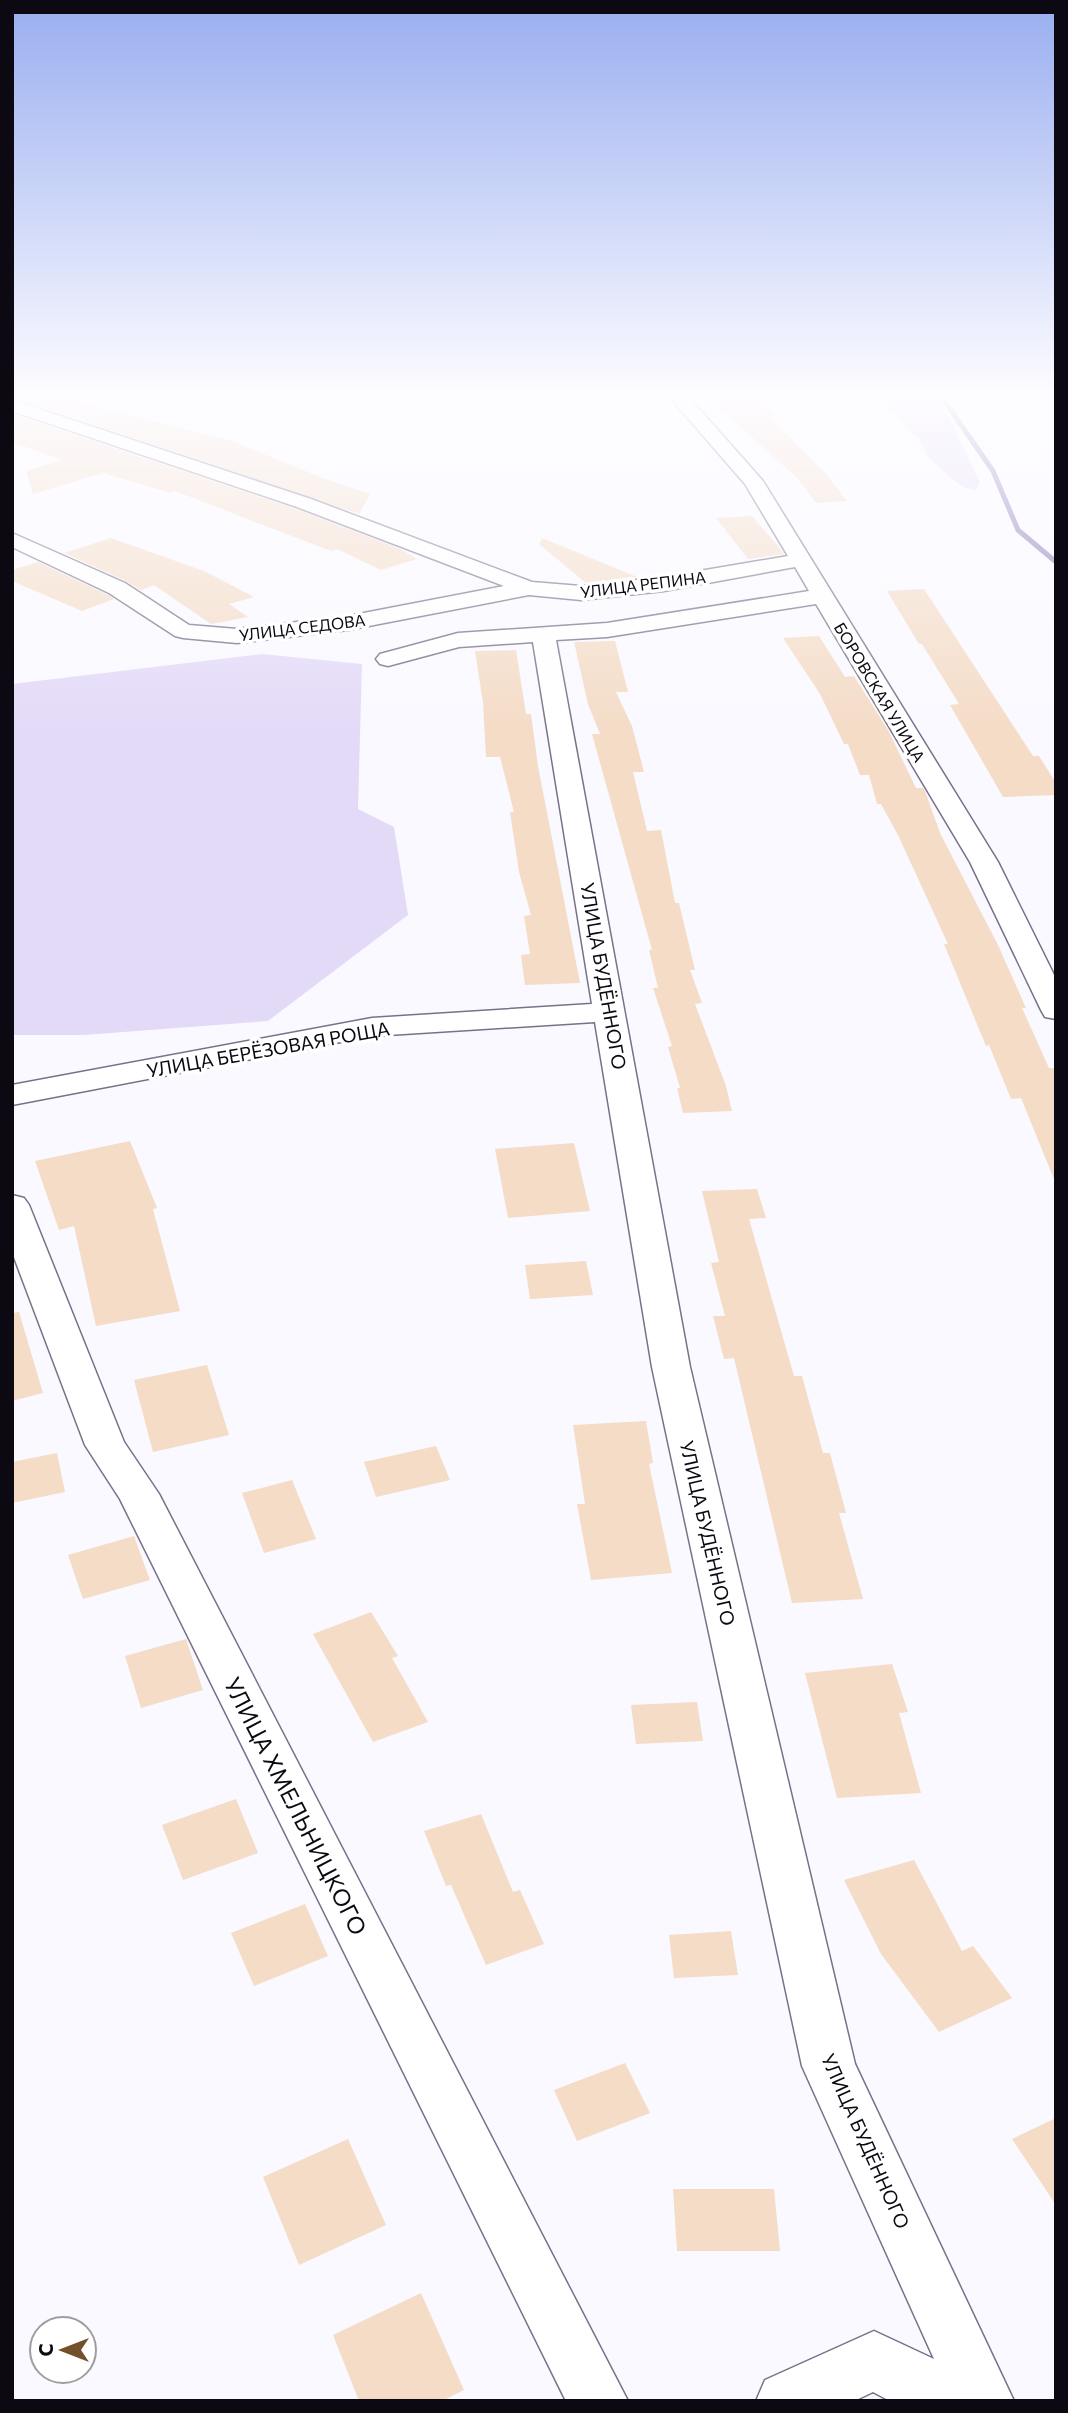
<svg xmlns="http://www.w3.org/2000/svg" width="1068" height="2413" font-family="Commissioner,sans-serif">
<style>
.green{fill:#e3daf8}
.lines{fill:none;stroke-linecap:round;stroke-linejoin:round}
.stream{stroke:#8b76b6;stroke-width:5}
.building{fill:#f4dcc7}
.minor-casing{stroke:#78718a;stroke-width:3}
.minor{fill:#fff;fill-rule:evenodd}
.labels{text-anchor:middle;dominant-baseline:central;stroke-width:7;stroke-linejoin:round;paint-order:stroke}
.far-street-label{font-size:16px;fill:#0c0912;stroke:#fff}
.street-label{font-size:19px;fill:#0c0912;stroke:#fff}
.near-street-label{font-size:23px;fill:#0c0912;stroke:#fff}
</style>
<rect width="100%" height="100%" fill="#faf9ff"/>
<path class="green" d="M 867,393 L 932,393 L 941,402 L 980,482 L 976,490 L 965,488 L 951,478 L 927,456 L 919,438 L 906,428 L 902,419 Z
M 262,654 L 362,664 L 358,809 L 394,827 L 408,915 L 268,1021 L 84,1035 L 12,1035 L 12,684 Z"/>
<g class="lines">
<path class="stream" d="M 939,393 L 993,471 L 1018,530 L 1056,562"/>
</g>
<path class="building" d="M 704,393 L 749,393 L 776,416 L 769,417 L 828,476 L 847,501 L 816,503 L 798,479 Z
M 48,394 L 232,441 L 320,477 L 370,494 L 359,514 L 24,401 Z
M 12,414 L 296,509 L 400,549 L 417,559 L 381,570 L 337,549 L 331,551 L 175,491 L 171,493 L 103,473 L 33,494 L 26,471 L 62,460 L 12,442 Z
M 752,516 L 779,547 L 784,554 L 748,559 L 716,518 Z
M 111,538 L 204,571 L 254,597 L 229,604 L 248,617 L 211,624 L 154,585 L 141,590 L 126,581 L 64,553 Z
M 542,538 L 637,577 L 586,583 L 539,544 Z
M 38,562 L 108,595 L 114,599 L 82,611 L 12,581 L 12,570 Z
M 924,589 L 1033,756 L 1039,756 L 1056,783 L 1056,795 L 1003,797 L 950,705 L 959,704 L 922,644 L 919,644 L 887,591 Z
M 819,636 L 845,677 L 854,676 L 888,730 L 916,788 L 923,788 L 925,791 L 940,833 L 998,945 L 1026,1008 L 1022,1008 L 1049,1068 L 1056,1068 L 1056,1184 L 1021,1098 L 1011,1099 L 989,1045 L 986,1046 L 944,944 L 948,944 L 898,835 L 881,804 L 877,804 L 869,775 L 860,775 L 848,744 L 844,744 L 820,694 L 783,638 Z
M 615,641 L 628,692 L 616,692 L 632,726 L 644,772 L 633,772 L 647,831 L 661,830 L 675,903 L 679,903 L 695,970 L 690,970 L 702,1003 L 695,1004 L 726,1086 L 732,1111 L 683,1113 L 677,1088 L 680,1088 L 668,1047 L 672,1046 L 653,988 L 658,988 L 649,950 L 652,950 L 592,734 L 600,734 L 588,704 L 574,642 Z
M 516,650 L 526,714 L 531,714 L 538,766 L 580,983 L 525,985 L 521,955 L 530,954 L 524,916 L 531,915 L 519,872 L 510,812 L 514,812 L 500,757 L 486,757 L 483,703 L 475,651 Z
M 130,1141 L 157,1208 L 153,1209 L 180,1311 L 96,1326 L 74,1226 L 59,1230 L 35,1161 Z
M 574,1143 L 590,1211 L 508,1218 L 495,1149 Z
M 757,1189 L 766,1218 L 749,1219 L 794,1376 L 802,1376 L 823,1453 L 830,1453 L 846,1513 L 839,1513 L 863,1599 L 792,1603 L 734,1358 L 724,1359 L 713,1316 L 725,1316 L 711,1263 L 719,1262 L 702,1191 Z
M 586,1261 L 593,1295 L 530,1299 L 525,1265 Z
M 19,1312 L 43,1393 L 12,1401 L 12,1313 Z
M 207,1365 L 229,1435 L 153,1452 L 134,1380 Z
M 646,1421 L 653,1463 L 649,1464 L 672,1573 L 591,1580 L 577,1504 L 585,1504 L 573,1425 Z
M 436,1446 L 450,1480 L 376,1497 L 364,1462 Z
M 57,1453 L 65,1492 L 12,1503 L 12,1462 Z
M 292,1480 L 316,1539 L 264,1553 L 242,1493 Z
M 134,1536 L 150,1580 L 83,1599 L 68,1555 Z
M 371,1612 L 398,1656 L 392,1658 L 428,1722 L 373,1742 L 313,1634 Z
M 186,1639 L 203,1690 L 141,1708 L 125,1656 Z
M 892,1664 L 908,1712 L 899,1713 L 921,1793 L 837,1798 L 805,1673 Z
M 697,1702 L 703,1741 L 636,1744 L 631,1705 Z
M 236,1799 L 258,1853 L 183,1880 L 162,1825 Z
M 481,1814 L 513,1892 L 520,1890 L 544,1944 L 486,1965 L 451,1885 L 446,1886 L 424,1831 Z
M 914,1860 L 962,1951 L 973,1946 L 1012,1998 L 939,2032 L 881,1954 L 844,1880 Z
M 305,1904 L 328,1956 L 254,1986 L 231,1933 Z
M 731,1931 L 738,1975 L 674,1978 L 669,1935 Z
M 625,2063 L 650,2113 L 577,2141 L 554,2090 Z
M 1056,2118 L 1056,2205 L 1012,2139 Z
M 348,2139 L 386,2225 L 299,2265 L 263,2177 Z
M 673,2189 L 774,2189 L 780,2251 L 677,2251 Z
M 421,2293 L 464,2390 L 442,2401 L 359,2401 L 333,2335 Z"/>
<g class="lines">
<defs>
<path id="minor" d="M 666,393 L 685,393 L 763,481 L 998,862 L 1056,979 L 1056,1019 L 1045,1017 L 1041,1010 L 970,862 L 816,604 L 607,637 L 556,640 L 690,1367 L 855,2064 L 1014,2401 L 890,2401 L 873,2392 L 854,2401 L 756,2401 L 765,2380 L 874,2331 L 934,2359 L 802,2066 L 652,1367 L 595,1022 L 372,1036 L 12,1105 L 12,1085 L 372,1018 L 592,1004 L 533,642 L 459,647 L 388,666 L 380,664 L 376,659 L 380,654 L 458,633 L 607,623 L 809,591 L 795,567 L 664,591 L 581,600 L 529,595 L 348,630 L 237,643 L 183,638 L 175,636 L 109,593 L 12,547 L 12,533 L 125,583 L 189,625 L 237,629 L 348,616 L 504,586 L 297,507 L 12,411 L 12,400 L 311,499 L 532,582 L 581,586 L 664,577 L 788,556 L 745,484 Z
M 12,1195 L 24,1198 L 29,1205 L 124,1442 L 159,1494 L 628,2401 L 566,2401 L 120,1499 L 85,1445 L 12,1252 Z"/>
</defs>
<use href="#minor" class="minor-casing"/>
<use href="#minor" class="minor"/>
</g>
<linearGradient id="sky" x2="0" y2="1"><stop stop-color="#99aef0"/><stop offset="0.54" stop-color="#fdfcff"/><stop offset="1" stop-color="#fdfcff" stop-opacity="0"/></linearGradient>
<rect width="1068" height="731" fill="url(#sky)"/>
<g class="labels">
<g class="far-street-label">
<text transform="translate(643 584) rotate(-7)">УЛИЦА РЕПИНА</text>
<text transform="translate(302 627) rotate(-7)">УЛИЦА СЕДОВА</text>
<text transform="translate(880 692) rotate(59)">БОРОВСКАЯ УЛИЦА</text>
</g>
<g class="street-label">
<text transform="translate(604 976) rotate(80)">УЛИЦА БУДЁННОГО</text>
<text transform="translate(268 1049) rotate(-10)">УЛИЦА БЕРЁЗОВАЯ РОЩА</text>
<text transform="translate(708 1533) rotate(77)">УЛИЦА БУДЁННОГО</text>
<text transform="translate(866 2141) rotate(66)">УЛИЦА БУДЁННОГО</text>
</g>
<g class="near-street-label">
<text transform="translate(296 1806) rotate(63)">УЛИЦА ХМЕЛЬНИЦКОГО</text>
</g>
</g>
<rect width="1068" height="2413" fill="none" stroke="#0c0912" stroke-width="28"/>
<g transform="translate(63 2350) rotate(270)"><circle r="33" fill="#ffffff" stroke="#9e9da0" stroke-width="2"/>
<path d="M0-5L12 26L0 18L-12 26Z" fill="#734f2a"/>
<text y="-10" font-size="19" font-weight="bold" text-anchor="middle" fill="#0c0912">С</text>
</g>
</svg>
